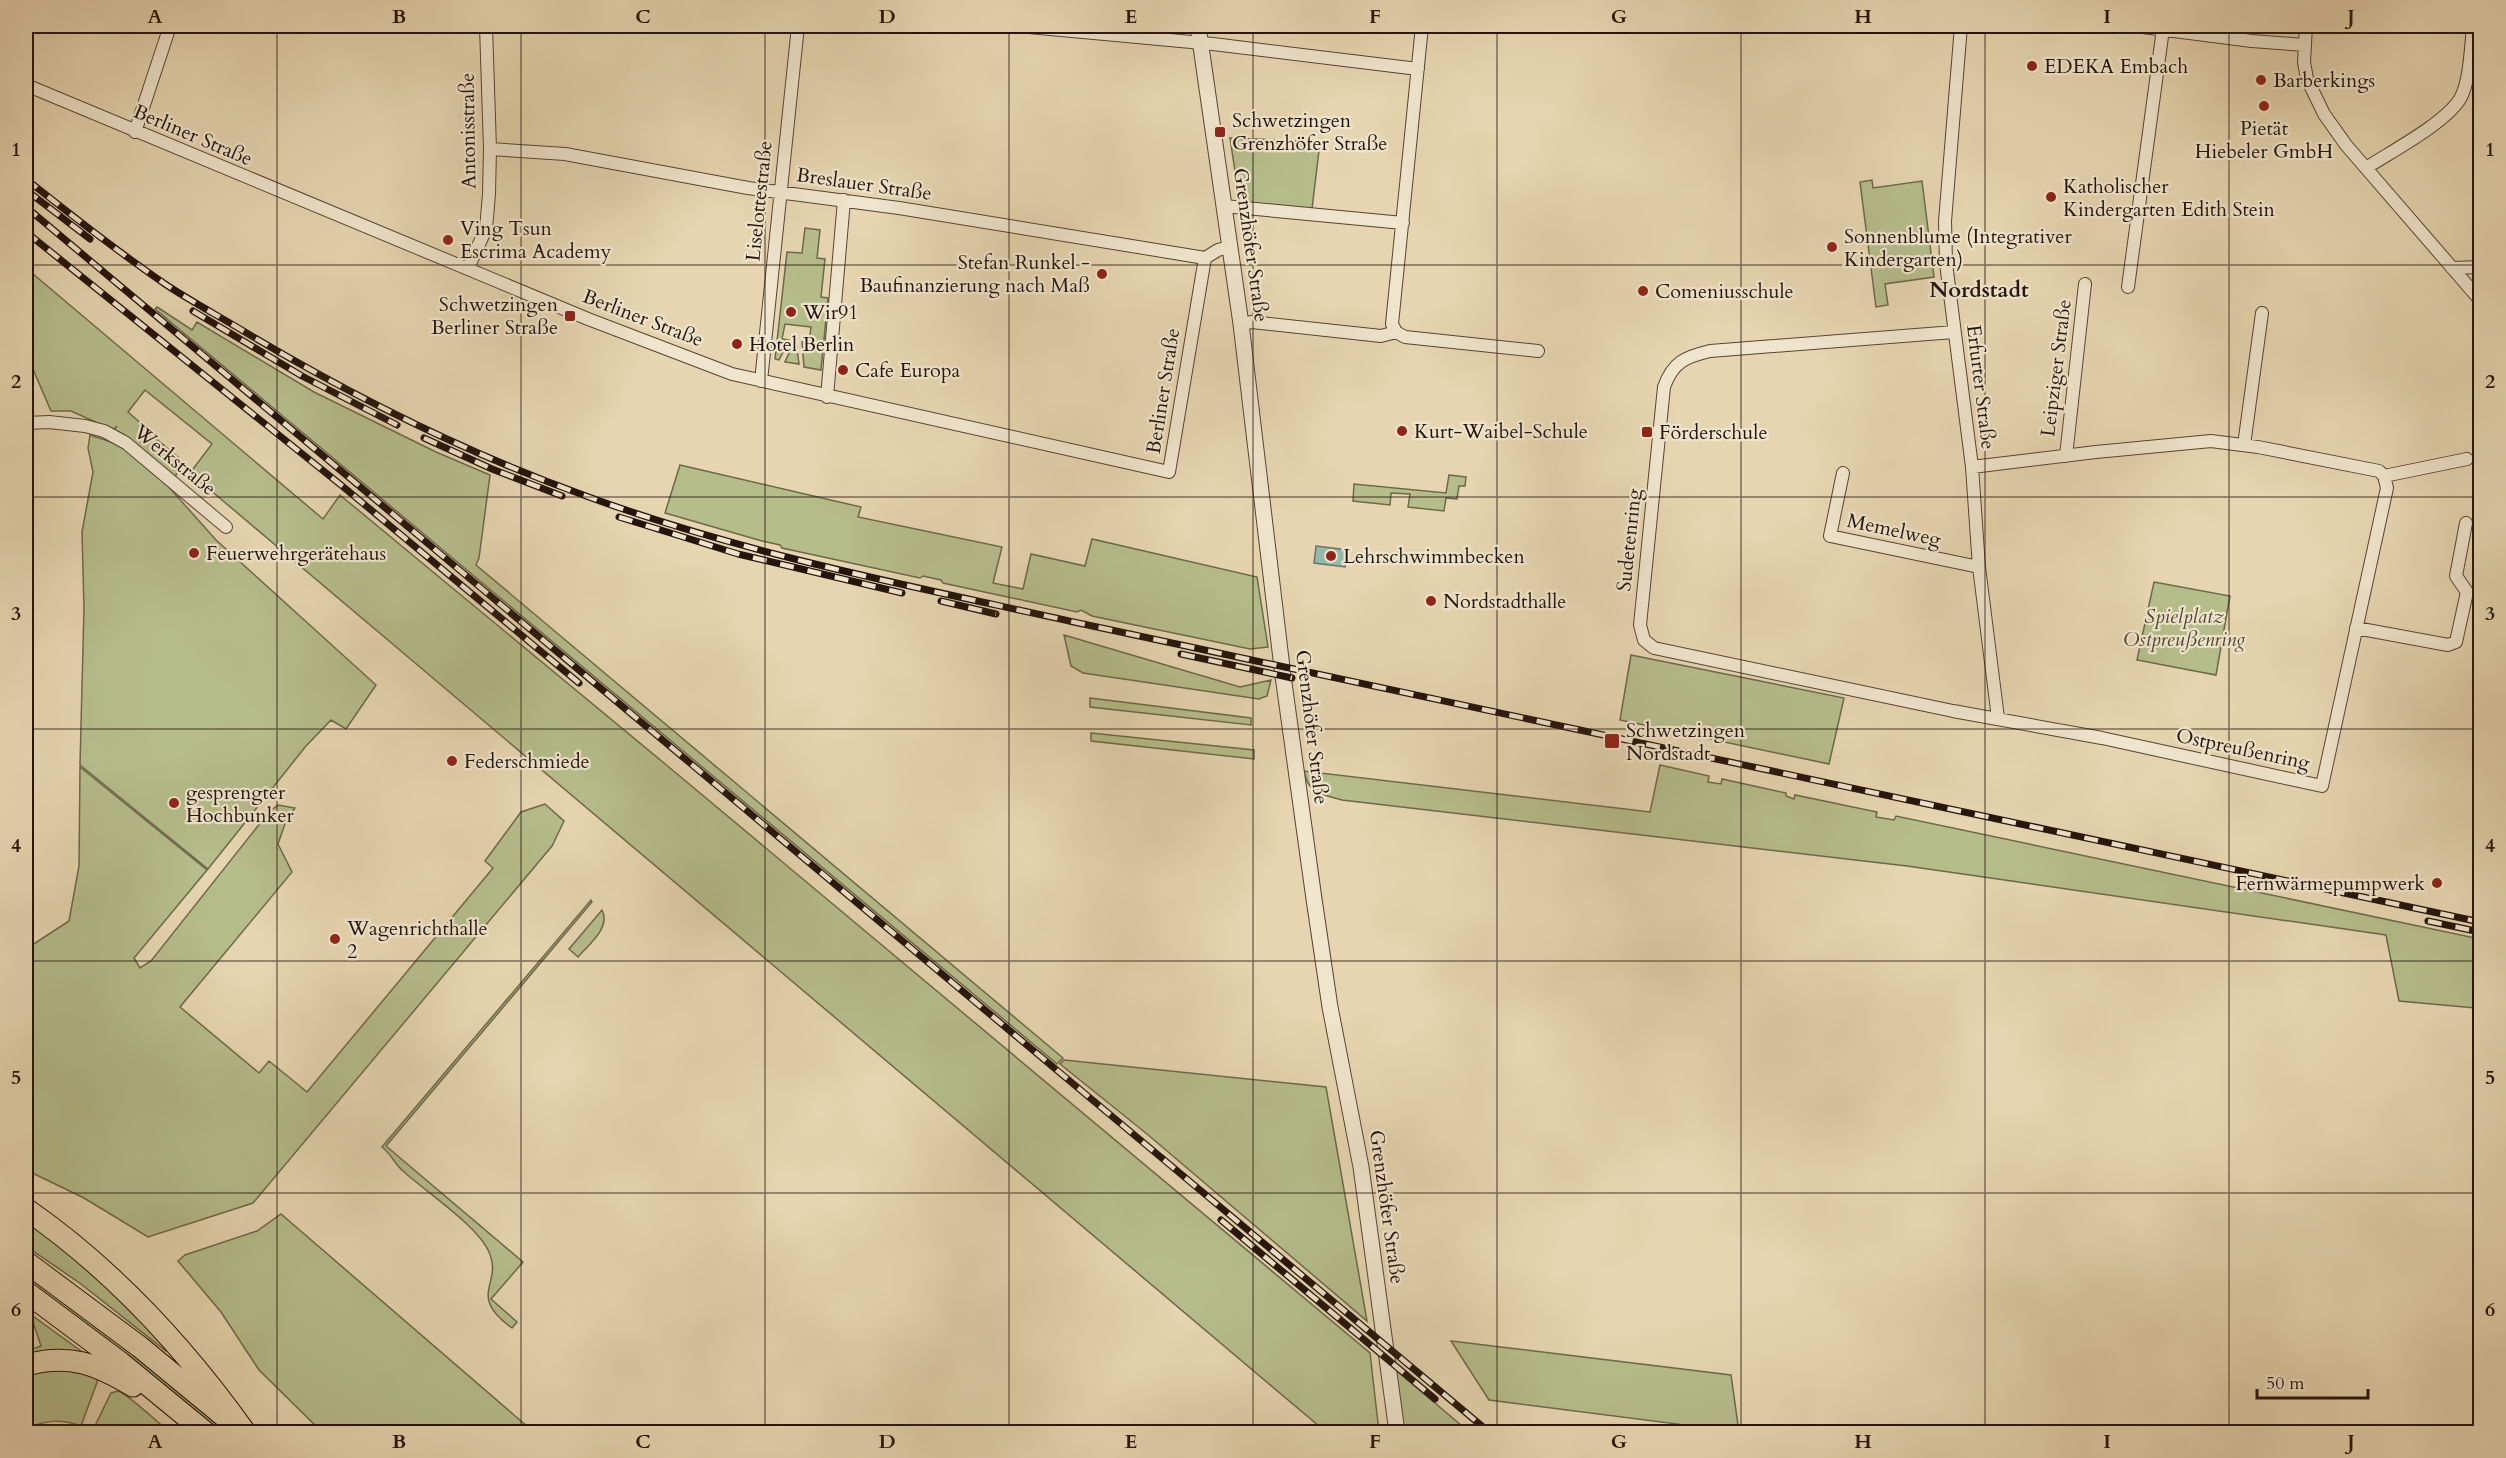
<svg xmlns="http://www.w3.org/2000/svg" width="2506" height="1458" font-family="Cardo,serif">
<style>
.green{fill:#b5bd8b;stroke:#6d684b;stroke-width:1.5}
.water{fill:#96b9a9;stroke:#69776a;stroke-width:1.5}
.lines{fill:none;stroke-linecap:round;stroke-linejoin:round}
.minor-casing{stroke:#554434;stroke-width:14}
.tertiary-casing{stroke:#554434;stroke-width:17}
.trunk-casing{stroke:#25140b;stroke-width:23}
.minor{stroke:#efe4cc;stroke-width:12}
.tertiary{stroke:#efe4cc;stroke-width:15}
.trunk{stroke:#e6d5b0;stroke-width:21}
.rail-casing{stroke:#25140b;stroke-width:7}
.rail{stroke:#efe4cc;stroke-width:4.5;stroke-dasharray:14;stroke-linecap:butt}
.grid{fill:none;stroke:#25140b;stroke-width:1.5;stroke-opacity:0.55}
.poi-dot{fill:#8f2418;stroke:#efe4cc;stroke-width:2}
.labels{text-anchor:middle;dominant-baseline:central;stroke-width:4.5;stroke-linejoin:round;paint-order:stroke}
.poi-label{font-size:20px;fill:#25140b;stroke:#efe4cc;text-anchor:start}
.street-label{font-size:20px;fill:#25140b;stroke:#efe4cc}
.park-label{font-size:20px;font-style:italic;fill:#504731;stroke:#efe4cc}
.quarter-label{font-size:22px;font-weight:bold;fill:#25140b;stroke:#efe4cc}
.neatline{fill:none;stroke:#25140b;stroke-width:2}
.grid-label{font-size:20px;text-anchor:middle;font-weight:bold;fill:#25140b}
</style>
<rect width="100%" height="100%" fill="#e6d5b0"/>
<filter id="stains"><feTurbulence type="fractalNoise" baseFrequency=".00333" numOctaves="4"/><feColorMatrix values="0 0 0 0 .2 0 0 0 0 .09 0 0 0 0 .02 0 0 0 .5 -.17"/></filter>
<radialGradient id="worn" r=".72"><stop offset=".6" stop-color="#630" stop-opacity="0"/><stop offset="1" stop-color="#630" stop-opacity=".3"/></radialGradient>
<path class="green" d="M 1230,138 L 1320,142 L 1312,209 L 1240,204 Z
M 1872,180 L 1873,188 L 1922,181 L 1934,277 L 1885,284 L 1888,305 L 1876,307 L 1860,182 Z
M 805,228 L 820,230 L 817,258 L 825,259 L 821,297 L 828,298 L 821,370 L 804,367 L 802,342 L 809,342 L 811,327 L 785,324 L 782,339 L 789,340 L 779,360 L 775,359 L 787,252 L 802,253 Z
M 26,268 L 323,519 L 340,495 L 670,768 L 1370,1353 L 1379,1432 L 1326,1432 L 190,473 L 212,444 L 145,390 L 128,412 L 145,427 L 151,438 L 154,437 L 179,458 L 180,467 L 175,477 L 123,434 L 114,430 L 117,426 L 113,430 L 71,411 L 51,411 L 26,353 Z
M 157,307 L 192,330 L 197,322 L 314,392 L 436,452 L 490,475 L 479,558 L 476,565 L 1063,1058 L 1057,1064 L 155,309 Z
M 796,341 L 799,364 L 785,362 L 794,342 Z
M 90,435 L 117,444 L 130,451 L 167,485 L 216,540 L 376,685 L 346,729 L 331,720 L 306,746 L 208,869 L 80,765 L 84,608 L 82,532 L 93,472 L 88,448 Z
M 680,465 L 861,507 L 858,517 L 1002,547 L 993,583 L 1023,589 L 1031,554 L 1085,566 L 1092,539 L 1257,577 L 1268,647 L 1250,649 L 1092,616 L 1081,610 L 1077,612 L 943,583 L 941,580 L 923,576 L 920,578 L 782,548 L 780,545 L 762,541 L 665,513 Z
M 1449,475 L 1466,477 L 1465,486 L 1459,486 L 1457,499 L 1446,498 L 1444,511 L 1408,507 L 1410,494 L 1391,493 L 1390,505 L 1353,501 L 1354,484 L 1446,493 Z
M 2154,582 L 2230,596 L 2216,675 L 2137,660 Z
M 1064,635 L 1240,687 L 1271,680 L 1267,696 L 1259,699 L 1083,673 L 1071,666 Z
M 1631,655 L 1844,698 L 1829,764 L 1620,720 Z
M 1090,698 L 1251,718 L 1251,725 L 1090,707 Z
M 1091,733 L 1254,750 L 1254,759 L 1091,741 Z
M 1660,765 L 1709,776 L 1708,782 L 1721,784 L 1722,779 L 1786,793 L 1786,796 L 1794,799 L 1795,795 L 1877,812 L 1876,817 L 1894,820 L 1896,816 L 2480,939 L 2475,1008 L 2399,1001 L 2386,935 L 1907,866 L 1342,800 C 1322,794 1308,794 1304,771 L 1650,812 Z
M 80,767 L 207,870 L 134,958 L 140,968 L 151,961 L 269,812 L 278,805 L 295,808 L 286,821 L 278,844 L 292,872 L 180,1007 L 259,1073 L 269,1061 L 307,1092 L 493,868 L 485,861 L 521,812 L 545,804 L 564,821 L 552,846 L 253,1203 L 148,1237 L 84,1198 L 26,1170 L 26,1000 L 30,999 L 26,949 L 69,921 L 79,866 Z
M 591,900 L 592,902 L 386,1146 L 523,1262 L 491,1299 L 517,1322 L 512,1328 C 465,1294 505,1284 488,1250 C 476,1225 425,1191 403,1171 C 395,1164 391,1154 382,1147 Z
M 602,910 C 611,928 589,944 578,957 L 569,949 Z
M 1064,1060 L 1326,1087 L 1367,1321 L 1147,1134 L 1060,1064 Z
M 281,1214 L 514,1415 L 534,1432 L 322,1432 L 259,1370 L 221,1312 L 178,1261 L 185,1255 L 257,1231 Z
M 26,1217 L 122,1297 L 168,1350 L 166,1351 L 81,1284 L 26,1246 Z
M 26,1274 L 133,1353 L 228,1432 L 221,1432 L 135,1362 L 26,1280 Z
M 26,1311 L 85,1354 L 26,1359 L 26,1351 L 41,1346 L 32,1319 L 26,1321 Z
M 1451,1341 L 1731,1375 L 1739,1432 L 1489,1400 Z
M 46,1366 L 100,1374 L 81,1426 C 60,1418 46,1421 26,1428 L 26,1372 Z
M 1395,1369 L 1469,1432 L 1403,1432 Z
M 118,1391 C 127,1393 159,1424 170,1432 L 92,1432 L 111,1393 Z"/>
<path class="water" d="M 1316,546 L 1348,550 L 1345,567 L 1314,563 Z"/>
<g class="lines">
<defs>
<path id="minor" d="M 1018,26 L 1213,44 L 1418,69
M 1422,26 L 1392,324 L 1396,332 L 1405,337 L 1538,351
M 1961,26 L 1945,221 L 1946,263 L 1972,467 L 1979,567 L 1998,718
M 2135,26 L 2252,41 L 2304,45
M 2306,26 L 2304,62 L 2307,79 L 2324,114 L 2346,145 L 2480,300
M 26,85 L 588,319 L 732,374 L 1169,472 L 1205,258
M 135,132 L 170,26
M 490,149 L 565,154 L 748,188 L 899,208 L 1205,258 L 1218,250 L 1229,247
M 2366,168 C 2392,151 2444,124 2460,99 C 2470,82 2471,45 2473,26
M 1224,206 L 1403,223
M 468,268 L 486,229 L 489,194 L 490,149 L 486,26
M 2452,268 L 2480,267
M 2128,287 L 2163,29
M 1241,324 L 1252,322 L 1381,336 L 1396,332
M 1954,332 L 1710,351 C 1685,357 1673,362 1664,387 L 1640,625 L 1644,640 L 1654,648 L 1953,711 L 2102,738 L 2322,786 L 2387,488 L 2384,476 L 2379,471 L 2258,447 L 2211,441 L 2096,452 L 1972,467
M 761,381 L 798,26
M 827,397 L 844,200
M 26,423 L 49,422 L 85,426 L 104,431 L 126,443 L 226,527
M 2244,445 L 2262,313
M 2066,456 L 2085,284
M 1843,473 L 1830,536 L 1979,567
M 2384,476 L 2467,459
M 2356,628 L 2448,645 L 2456,642 L 2467,592 L 2456,576 L 2466,523"/>
<path id="tertiary" d="M 1198,26 L 1241,324 L 1283,676 L 1314,899 L 1330,1007 L 1361,1167 L 1397,1432"/>
<path id="trunk" d="M 26,1209 C 111,1268 185,1348 245,1432
M 26,1262 L 140,1347 L 225,1417
M 26,1292 L 121,1363 L 205,1432
M 26,1365 C 69,1353 96,1364 133,1386"/>
</defs>
<use href="#minor" class="minor-casing"/>
<use href="#tertiary" class="tertiary-casing"/>
<use href="#trunk" class="trunk-casing"/>
<use href="#minor" class="minor"/>
<use href="#tertiary" class="tertiary"/>
<use href="#trunk" class="trunk"/>
<defs>
<path id="rail" d="M 26,179 C 71,215 117,251 165,284 C 189,300 215,314 240,329 C 350,395 466,453 586,496 C 747,555 916,587 1083,624 L 2480,922
M 26,190 L 90,239
M 26,207 L 1489,1432
M 26,232 L 341,485 L 579,683
M 193,311 L 302,376 L 397,425
M 424,438 L 492,469 L 562,496
M 619,517 L 738,554 L 902,593
M 941,601 L 996,614
M 1181,654 L 1292,678
M 2428,921 L 2480,932
M 1221,1220 L 1435,1399"/>
</defs>
<use href="#rail" class="rail-casing"/>
<use href="#rail" class="rail"/>
</g>
<path class="grid" d="M 277,26 L 277,1432M 521,26 L 521,1432M 765,26 L 765,1432M 1009,26 L 1009,1432M 1253,26 L 1253,1432M 1497,26 L 1497,1432M 1741,26 L 1741,1432M 1985,26 L 1985,1432M 2229,26 L 2229,1432M 26,265 L 2480,265M 26,497 L 2480,497M 26,729 L 2480,729M 26,961 L 2480,961M 26,1193 L 2480,1193"/>
<g class="poi-dot">
<circle cx="2032" cy="66" r="6"/>
<circle cx="2261" cy="80" r="6"/>
<circle cx="2264" cy="106" r="6"/>
<rect x="1214" y="126" width="12" height="12" rx="3"/>
<circle cx="2051" cy="197" r="6"/>
<circle cx="448" cy="240" r="6"/>
<circle cx="1832" cy="247" r="6"/>
<circle cx="1102" cy="274" r="6"/>
<circle cx="1643" cy="291" r="6"/>
<circle cx="791" cy="312" r="6"/>
<rect x="564" y="310" width="12" height="12" rx="3"/>
<circle cx="737" cy="344" r="6"/>
<circle cx="843" cy="370" r="6"/>
<circle cx="1402" cy="431" r="6"/>
<rect x="1641" y="426" width="12" height="12" rx="3"/>
<circle cx="194" cy="553" r="6"/>
<circle cx="1331" cy="556" r="6"/>
<circle cx="1431" cy="601" r="6"/>
<rect x="1604" y="733" width="16" height="16" rx="3"/>
<circle cx="452" cy="761" r="6"/>
<circle cx="174" cy="803" r="6"/>
<circle cx="2437" cy="883" r="6"/>
<circle cx="335" cy="939" r="6"/>
</g>
<g class="labels">
<g class="poi-label">
<text x="2044" y="66">EDEKA Embach</text>
<text x="2273" y="80">Barberkings</text>
<text x="1232" y="120">Schwetzingen<tspan x="1232" dy="23">Grenzhöfer Straße</tspan></text>
<text x="2264" y="128" text-anchor="middle">Pietät<tspan x="2264" dy="23">Hiebeler GmbH</tspan></text>
<text x="2063" y="186">Katholischer<tspan x="2063" dy="23">Kindergarten Edith Stein</tspan></text>
<text x="460" y="228">Ving Tsun<tspan x="460" dy="23">Escrima Academy</tspan></text>
<text x="1844" y="236">Sonnenblume (Integrativer<tspan x="1844" dy="23">Kindergarten)</tspan></text>
<text x="1090" y="262" text-anchor="end">Stefan Runkel -<tspan x="1090" dy="23">Baufinanzierung nach Maß</tspan></text>
<text x="1655" y="291">Comeniusschule</text>
<text x="558" y="304" text-anchor="end">Schwetzingen<tspan x="558" dy="23">Berliner Straße</tspan></text>
<text x="803" y="312">Wir91</text>
<text x="749" y="344">Hotel Berlin</text>
<text x="855" y="370">Cafe Europa</text>
<text x="1414" y="431">Kurt-Waibel-Schule</text>
<text x="1659" y="432">Förderschule</text>
<text x="206" y="553">Feuerwehrgerätehaus</text>
<text x="1343" y="556">Lehrschwimmbecken</text>
<text x="1443" y="601">Nordstadthalle</text>
<text x="1626" y="730">Schwetzingen<tspan x="1626" dy="23">Nordstadt</tspan></text>
<text x="464" y="761">Federschmiede</text>
<text x="186" y="792">gesprengter<tspan x="186" dy="23">Hochbunker</tspan></text>
<text x="2425" y="883" text-anchor="end">Fernwärmepumpwerk</text>
<text x="347" y="928">Wagenrichthalle<tspan x="347" dy="23">2</tspan></text>
</g>
<g class="street-label">
<text transform="translate(468 131) rotate(-91)">Antonisstraße</text>
<text transform="translate(193 135) rotate(23)">Berliner Straße</text>
<text transform="translate(864 184) rotate(8)">Breslauer Straße</text>
<text transform="translate(759 201) rotate(-84)">Liselottestraße</text>
<text transform="translate(1251 245) rotate(82)">Grenzhöfer Straße</text>
<text transform="translate(643 318) rotate(21)">Berliner Straße</text>
<text transform="translate(2056 368) rotate(-83)">Leipziger Straße</text>
<text transform="translate(1981 387) rotate(83)">Erfurter Straße</text>
<text transform="translate(1163 391) rotate(-81)">Berliner Straße</text>
<text transform="translate(175 460) rotate(39)">Werkstraße</text>
<text transform="translate(1894 530) rotate(12)">Memelweg</text>
<text transform="translate(1629 540) rotate(-84)">Sudetenring</text>
<text transform="translate(1312 727) rotate(83)">Grenzhöfer Straße</text>
<text transform="translate(2243 749) rotate(12)">Ostpreußenring</text>
<text transform="translate(1387 1207) rotate(82)">Grenzhöfer Straße</text>
</g>
<g class="park-label">
<text x="2184" y="616">Spielplatz<tspan x="2184" dy="23">Ostpreußenring</tspan></text>
</g>
<g class="quarter-label">
<text x="1979" y="290">Nordstadt</text>
</g>
</g>
<rect width="2506" height="1458" fill="none" stroke="#e6d5b0" stroke-width="66"/>
<path d="M2257 1389v9h111v-9" fill="none" stroke="#25140b" stroke-width="3"/>
<text x="2266" y="1389" font-size="18" fill="#25140b" stroke="#efe4cc" stroke-width="4.5" paint-order="stroke">50 m</text>
<rect x="33" y="33" width="2440" height="1392" class="neatline"/>
<g class="grid-label">
<text x="155" y="23">A</text>
<text x="399" y="23">B</text>
<text x="643" y="23">C</text>
<text x="887" y="23">D</text>
<text x="1131" y="23">E</text>
<text x="1375" y="23">F</text>
<text x="1619" y="23">G</text>
<text x="1863" y="23">H</text>
<text x="2107" y="23">I</text>
<text x="2351" y="23">J</text>
<text x="16" y="156">1</text>
<text x="2490" y="156">1</text>
<text x="16" y="388">2</text>
<text x="2490" y="388">2</text>
<text x="16" y="620">3</text>
<text x="2490" y="620">3</text>
<text x="16" y="852">4</text>
<text x="2490" y="852">4</text>
<text x="16" y="1084">5</text>
<text x="2490" y="1084">5</text>
<text x="16" y="1316">6</text>
<text x="2490" y="1316">6</text>
<text x="155" y="1448">A</text>
<text x="399" y="1448">B</text>
<text x="643" y="1448">C</text>
<text x="887" y="1448">D</text>
<text x="1131" y="1448">E</text>
<text x="1375" y="1448">F</text>
<text x="1619" y="1448">G</text>
<text x="1863" y="1448">H</text>
<text x="2107" y="1448">I</text>
<text x="2351" y="1448">J</text>
</g>
<rect width="100%" height="100%" filter="url(#stains)"/>
<rect width="100%" height="100%" fill="url(#worn)"/>
</svg>
